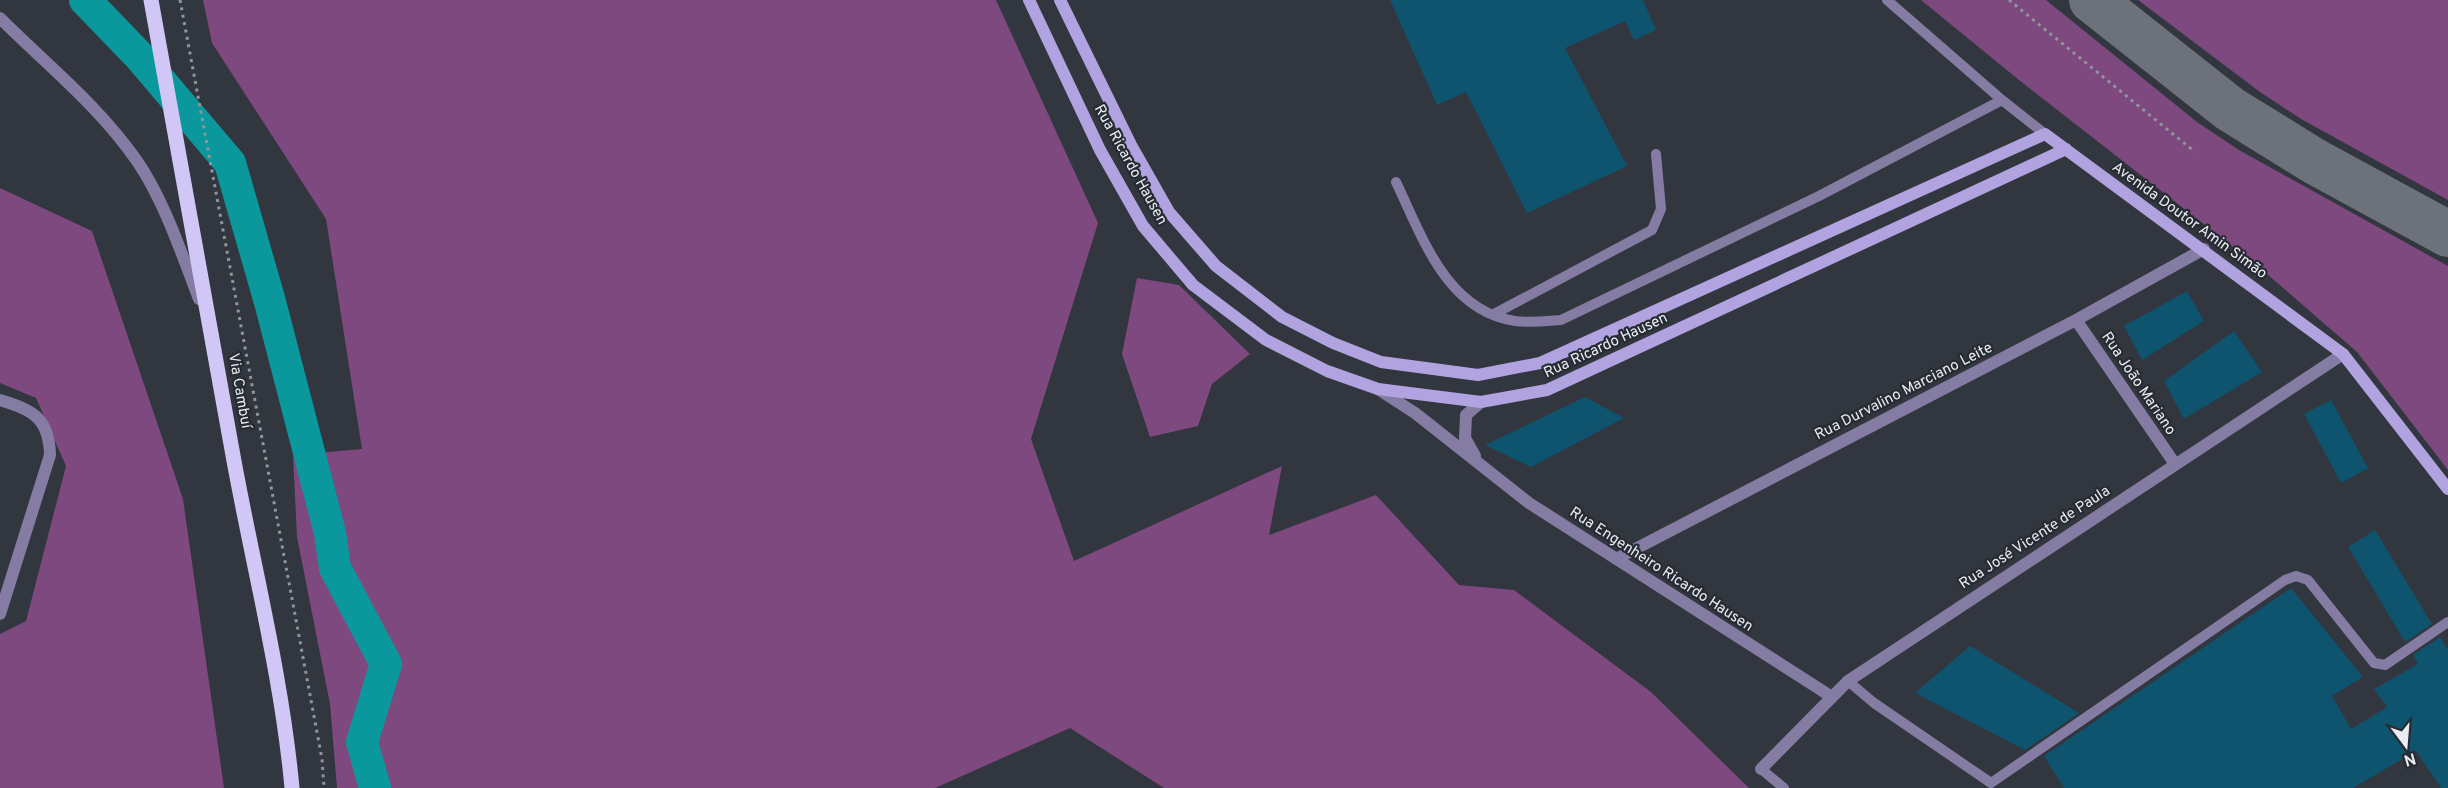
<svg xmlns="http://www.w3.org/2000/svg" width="2448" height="788" font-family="Overpass,sans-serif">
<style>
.green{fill:#7d497e}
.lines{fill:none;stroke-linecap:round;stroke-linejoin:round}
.river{stroke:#0b989c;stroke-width:32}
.taxiway{stroke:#6d717a;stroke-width:46}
.building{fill:#0f546f}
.path{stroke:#91959d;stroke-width:3;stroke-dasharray:3 4.5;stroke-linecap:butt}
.lane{stroke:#847ca2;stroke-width:10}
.street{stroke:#847ca2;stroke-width:12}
.secondary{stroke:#b1a3e0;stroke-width:12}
.primary{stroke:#d1c7f7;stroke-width:15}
.labels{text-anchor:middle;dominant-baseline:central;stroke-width:4.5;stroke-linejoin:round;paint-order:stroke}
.street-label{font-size:15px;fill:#e9ecf2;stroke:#272c34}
</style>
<rect width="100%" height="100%" fill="#31363f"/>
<path class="green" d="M 203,0 L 996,0 L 1098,223 L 1031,439 L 1074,561 L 1282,466 L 1269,535 L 1376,495 L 1459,585 L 1514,590 L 1651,692 L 1749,788 L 1164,788 L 1070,728 L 935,788 L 337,788 L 330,704 L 297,537 L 293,455 L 362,449 L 326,219 L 212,43 Z
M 1921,0 L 2046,0 L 2197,122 L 2239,150 L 2448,266 L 2448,470 L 2357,352 L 2260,268 L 2019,80 Z
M 2138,0 L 2448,0 L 2448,200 L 2301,119 L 2260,92 Z
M 0,188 L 92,231 L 183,499 L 224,788 L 0,788 L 0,634 L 26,621 L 66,466 L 36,398 L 0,383 Z
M 1137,278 L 1179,285 L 1250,354 L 1212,384 L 1198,426 L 1150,437 L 1122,354 Z"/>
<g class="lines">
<path class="river" d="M 85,0 L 140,57 L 230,163 L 270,302 L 330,533 L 335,568 L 386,664 L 362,742 L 375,788"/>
<path class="taxiway" d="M 2092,0 L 2230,109 L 2314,161 L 2448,234"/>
</g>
<path class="building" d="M 1390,0 L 1643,0 L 1656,30 L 1634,40 L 1625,21 L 1565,48 L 1627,166 L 1527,213 L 1466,92 L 1437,105 Z
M 2187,291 L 2204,321 L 2142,360 L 2124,326 Z
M 2234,331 L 2262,372 L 2184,419 L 2164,381 Z
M 1585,397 L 1624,418 L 1531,467 L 1485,445 Z
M 2331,400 L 2368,468 L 2341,483 L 2304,414 Z
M 2375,530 L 2432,624 L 2405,642 L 2348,547 Z
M 2291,588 L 2363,677 L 2332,696 L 2351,729 L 2387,707 L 2374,689 L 2418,664 L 2413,655 L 2440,637 L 2448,650 L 2448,788 L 2441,788 L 2416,751 L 2353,788 L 2064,788 L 2044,756 Z
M 1970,646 L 2079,713 L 2025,750 L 1915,693 Z"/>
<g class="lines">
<path class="path" d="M 180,0 L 322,759 L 324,788
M 2009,0 L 2195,152"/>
<path class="lane" d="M 1887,0 L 2002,100 L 2045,134
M 1396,182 C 1422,236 1446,311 1515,321 C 1530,323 1547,321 1561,320 L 1819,196 L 2002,100
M 1494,314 L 1652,230 L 1661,209 L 1656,154
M 1848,681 L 1874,703 L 1991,783 L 2285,580 L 2296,576 L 2308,580 L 2374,663 L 2385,665 L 2448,622
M 1761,769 L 1784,788"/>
<path class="street" d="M 0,18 C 47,65 99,106 137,161 C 164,200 182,255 199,299
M 2076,320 L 2175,464
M 1378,389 L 1415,413 L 1529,503 L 1832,697
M 0,400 C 32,410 49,417 50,455 L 0,614
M 1475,456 L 1465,438 L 1466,415 L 1481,402
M 1616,559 L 2076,320 L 2204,249
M 1761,769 L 1848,681 L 2343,354"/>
<path class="secondary" d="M 1029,0 L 1100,150 L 1143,226 L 1193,285 L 1266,340 L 1327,371 L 1378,389 L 1481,402 L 1547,390 L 2066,149
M 1060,0 L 1131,145 L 1169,212 L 1216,266 L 1282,317 L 1333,343 L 1381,362 L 1478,375 L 1540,363 L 2045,134 L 2343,354 L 2448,489"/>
<path class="primary" d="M 151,0 C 178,154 205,308 234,461 C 254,570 282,678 292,788"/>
</g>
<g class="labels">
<g class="street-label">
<text transform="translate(1130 165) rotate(61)">Rua Ricardo Hausen</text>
<text transform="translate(2189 221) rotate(36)">Avenida Doutor Amin Simão</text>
<text transform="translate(1606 346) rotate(-25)">Rua Ricardo Hausen</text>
<text transform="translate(2138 384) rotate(56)">Rua João Mariano</text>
<text transform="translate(239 391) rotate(80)">Via Cambuí</text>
<text transform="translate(1904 392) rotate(-27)">Rua Durvalino Marciano Leite</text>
<text transform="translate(2035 538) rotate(-33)">Rua José Vicente de Paula</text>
<text transform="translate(1661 570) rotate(33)">Rua Engenheiro Ricardo Hausen</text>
</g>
</g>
<g transform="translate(2406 746) rotate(164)" stroke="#272c34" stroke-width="4.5" paint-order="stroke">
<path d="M0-4.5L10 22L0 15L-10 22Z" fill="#e9ecf2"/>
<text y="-9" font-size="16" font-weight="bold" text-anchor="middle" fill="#e9ecf2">N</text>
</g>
</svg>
